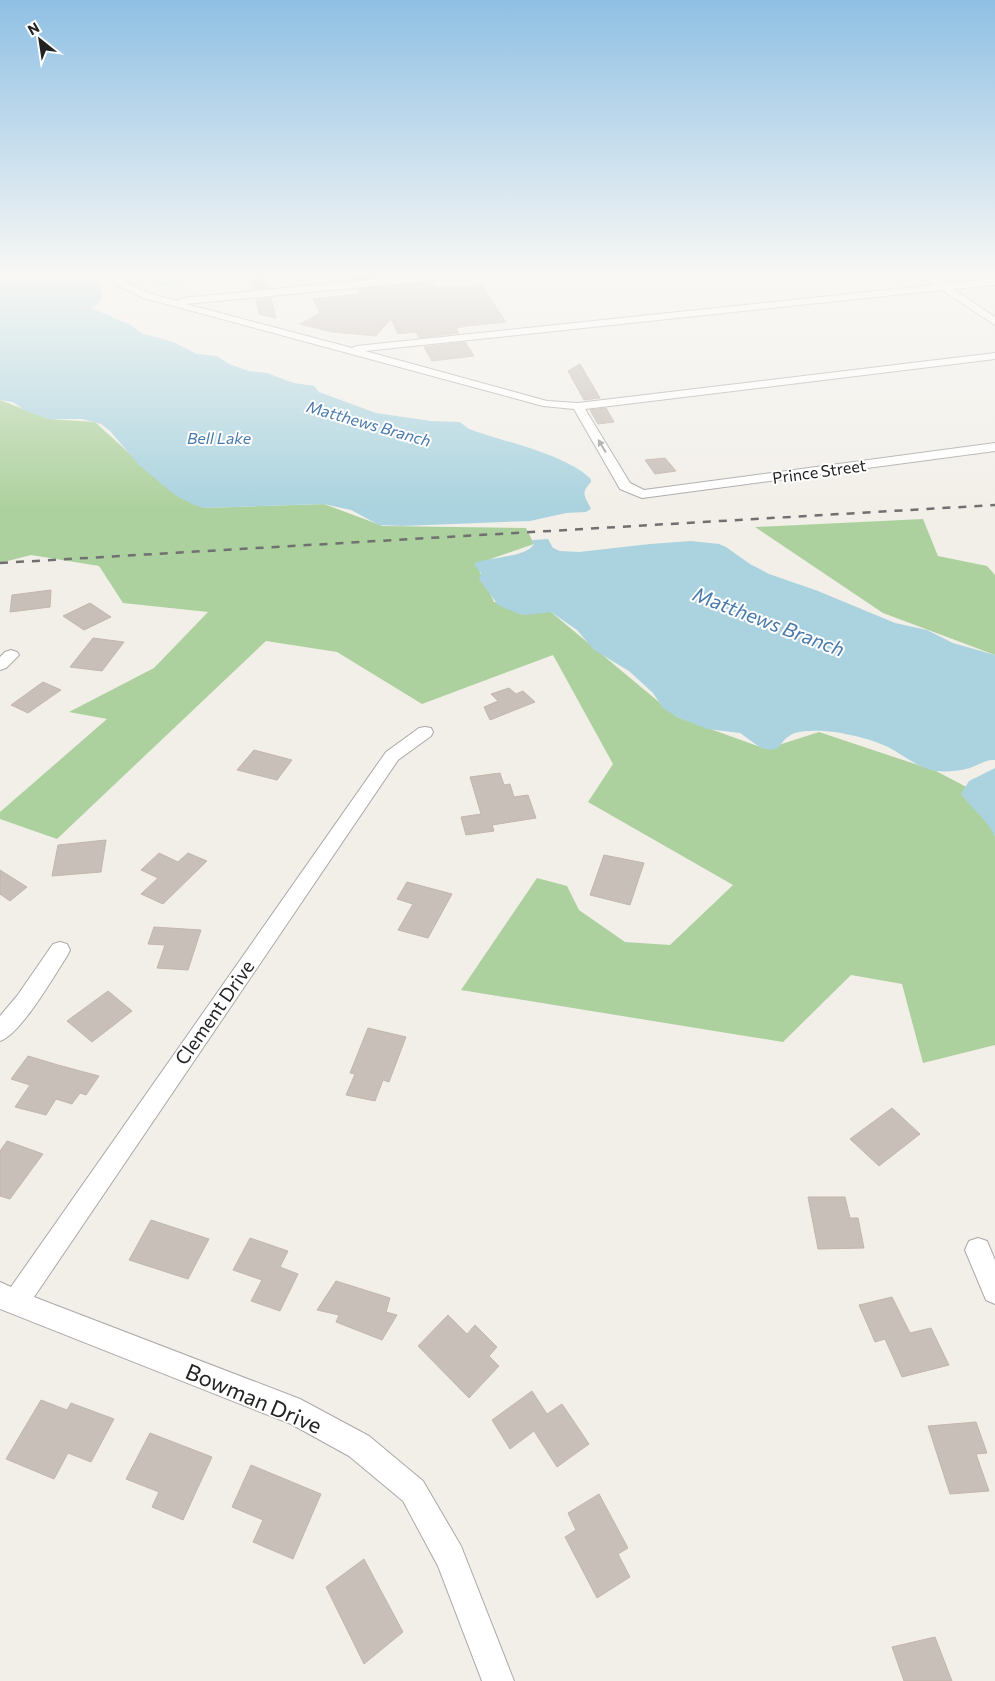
<svg xmlns="http://www.w3.org/2000/svg" width="995" height="1681" font-family="Commissioner,sans-serif">
<style>
.forest{fill:#add19e}
.water{fill:#aad3df}
.building{fill:#c7bfb8;stroke:#c4b6ab}
.lines{fill:none;stroke-linecap:round;stroke-linejoin:round}
.street-casing{stroke:#a9a9a9;stroke-width:2}
.street{fill:#fff;fill-rule:evenodd}
.rail{stroke:#707070;stroke-width:2.5;stroke-dasharray:8 8;stroke-linecap:butt}
.oneway{fill:#9c9c9c}
.labels{text-anchor:middle;dominant-baseline:central;stroke-width:4;stroke-linejoin:round;paint-order:stroke}
.far-water-label{font-size:16px;font-style:italic;fill:#4a7aab;stroke:#fff}
.far-street-label{font-size:16px;fill:#222;stroke:#fff}
.street-label{font-size:19px;fill:#222;stroke:#fff}
.water-label{font-size:20px;font-style:italic;fill:#4a7aab;stroke:#fff}
.near-street-label{font-size:22px;fill:#222;stroke:#fff}
</style>
<rect width="100%" height="100%" fill="#f2efe9"/>
<path class="forest" d="M 0,400 L 49,419 L 95,422 L 163,484 L 204,508 L 324,504 L 383,526 L 526,528 L 534,544 L 476,564 L 494,602 L 551,612 L 677,717 L 766,749 L 819,732 L 936,771 L 995,802 L 995,1045 L 923,1063 L 902,984 L 851,975 L 783,1042 L 461,990 L 537,878 L 567,886 L 579,910 L 625,942 L 670,945 L 733,885 L 588,802 L 613,764 L 553,655 L 422,704 L 337,652 L 266,641 L 57,839 L 0,819 L 0,812 L 107,719 L 69,712 L 154,668 L 208,612 L 123,603 L 99,566 L 31,555 L 0,563 Z
M 923,519 L 938,556 L 987,566 L 995,575 L 995,655 L 883,613 L 755,527 Z"/>
<path class="water" d="M 0,272 L 99,272 L 101,277 L 99,281 L 101,285 L 100,290 L 103,296 L 98,304 L 91,308 L 129,324 L 141,333 L 173,342 L 197,354 L 217,356 L 229,364 L 249,371 L 267,373 L 294,383 L 314,386 L 319,392 L 376,413 L 431,421 L 460,422 L 469,429 C 504,442 563,453 591,479 L 591,482 C 580,494 585,496 591,509 L 586,512 L 566,513 L 530,521 L 402,526 L 379,525 L 351,510 L 324,504 L 204,508 L 192,504 L 175,495 L 139,465 L 110,431 L 101,424 L 82,419 L 49,419 L 26,411 L 13,402 L 0,400 Z
M 135,272 L 211,272 C 176,281 170,297 135,272 Z
M 548,539 L 553,548 L 560,551 L 579,552 L 650,544 L 691,541 L 719,544 L 726,547 L 750,564 L 769,574 L 818,591 L 895,623 L 927,630 L 953,643 L 995,655 L 995,760 C 986,759 979,765 970,768 C 960,771 947,772 936,771 C 917,768 904,755 888,747 C 866,736 819,726 795,733 C 787,736 783,741 778,748 L 771,750 L 761,748 L 740,733 L 707,729 L 677,717 L 663,708 L 653,693 L 629,671 L 594,650 L 577,630 L 551,612 L 527,615 L 519,614 L 498,605 L 479,579 L 481,573 L 475,566 L 475,563 C 491,556 526,558 534,544 L 532,540 Z
M 995,768 L 995,837 C 988,820 972,809 961,794 L 969,781 Z"/>
<path class="building" d="M 249,272 L 264,272 L 268,288 L 253,289 Z
M 349,272 L 431,272 L 353,280 Z
M 434,282 L 434,288 L 481,285 L 506,322 L 467,326 L 456,328 L 459,333 L 419,338 L 416,332 L 398,334 L 391,319 L 376,336 L 332,332 L 300,324 L 320,313 L 313,299 L 360,294 L 358,289 Z
M 271,298 L 276,318 L 259,314 L 256,299 Z
M 465,342 L 474,356 L 432,361 L 424,347 Z
M 580,364 L 600,398 L 584,400 L 568,371 Z
M 606,408 L 614,422 L 598,424 L 590,410 Z
M 665,458 L 676,471 L 655,474 L 645,460 Z
M 51,590 L 50,607 L 10,612 L 12,595 Z
M 90,603 L 111,617 L 84,630 L 63,616 Z
M 93,638 L 124,642 L 102,671 L 70,667 Z
M 43,682 L 61,690 L 28,713 L 11,705 Z
M 509,688 L 516,694 L 523,691 L 535,702 L 490,720 L 484,707 L 498,701 L 491,694 Z
M 254,750 L 292,760 L 277,780 L 237,770 Z
M 500,773 L 504,785 L 510,784 L 514,797 L 528,795 L 536,818 L 492,825 L 494,831 L 466,835 L 461,817 L 481,814 L 470,777 Z
M 106,840 L 101,872 L 52,876 L 58,845 Z
M 159,853 L 178,862 L 188,853 L 207,861 L 163,904 L 141,894 L 158,878 L 141,870 Z
M 604,855 L 644,863 L 630,905 L 590,895 Z
M 0,870 L 27,887 L 10,901 L 0,894 Z
M 407,882 L 452,894 L 428,938 L 398,930 L 413,904 L 397,899 Z
M 154,927 L 201,930 L 188,970 L 157,968 L 165,945 L 148,944 Z
M 108,991 L 132,1011 L 92,1042 L 67,1021 Z
M 368,1028 L 406,1037 L 389,1082 L 383,1080 L 375,1101 L 346,1095 L 355,1074 L 350,1073 Z
M 28,1056 L 58,1065 L 99,1076 L 86,1095 L 80,1093 L 72,1104 L 56,1099 L 46,1115 L 15,1107 L 30,1085 L 11,1079 Z
M 892,1108 L 920,1134 L 879,1166 L 850,1139 Z
M 7,1141 L 43,1154 L 10,1199 L 0,1196 L 0,1151 Z
M 808,1197 L 845,1197 L 850,1218 L 858,1218 L 864,1248 L 818,1249 Z
M 151,1220 L 209,1239 L 188,1279 L 129,1260 Z
M 250,1238 L 288,1251 L 280,1267 L 298,1274 L 280,1311 L 251,1301 L 262,1280 L 233,1270 Z
M 336,1281 L 390,1298 L 386,1312 L 397,1315 L 382,1340 L 336,1322 L 339,1315 L 317,1310 Z
M 892,1297 L 910,1333 L 931,1328 L 949,1365 L 902,1377 L 885,1339 L 875,1342 L 859,1305 Z
M 448,1315 L 467,1334 L 475,1325 L 497,1347 L 489,1356 L 499,1366 L 469,1398 L 418,1346 Z
M 532,1391 L 547,1414 L 562,1404 L 589,1444 L 557,1467 L 534,1431 L 510,1449 L 492,1420 Z
M 41,1400 L 67,1410 L 71,1403 L 114,1419 L 91,1462 L 68,1453 L 54,1479 L 6,1459 Z
M 976,1422 L 987,1453 L 976,1454 L 989,1491 L 950,1494 L 928,1426 Z
M 150,1433 L 212,1457 L 183,1520 L 152,1507 L 159,1492 L 126,1479 Z
M 251,1465 L 321,1494 L 293,1559 L 253,1542 L 263,1520 L 232,1507 Z
M 599,1494 L 628,1548 L 618,1554 L 630,1577 L 597,1598 L 565,1537 L 576,1530 L 568,1513 Z
M 364,1559 L 403,1632 L 364,1664 L 326,1587 Z
M 935,1637 L 952,1681 L 904,1681 L 892,1647 Z"/>
<g class="lines">
<defs>
<path id="street" d="M 106,272 L 116,272 C 131,290 156,295 177,301 L 182,298 L 454,272 L 492,272 L 487,275 L 186,304 L 352,348 L 357,346 L 934,285 L 916,272 L 928,272 L 946,284 L 995,279 L 995,285 L 953,289 L 995,317 L 995,325 L 942,290 L 365,351 L 547,401 L 578,403 L 995,353 L 995,359 L 585,409 L 630,483 L 644,490 L 995,443 L 995,451 L 642,498 L 620,489 L 574,409 L 543,406 L 144,298 L 117,285 Z
M 11,650 L 17,652 L 19,655 L 6,668 L 0,670 L 0,657 L 5,652 Z
M 425,727 L 431,728 L 433,732 L 431,736 L 398,760 L 34,1297 L 300,1399 L 369,1436 L 423,1481 L 461,1546 L 514,1681 L 482,1681 L 438,1566 L 403,1501 L 349,1456 L 291,1424 L 0,1309 L 0,1282 L 11,1287 L 386,752 L 419,728 Z
M 60,942 L 67,944 L 70,950 L 67,956 C 54,976 21,1034 0,1041 L 0,1016 L 17,996 L 53,944 Z
M 978,1238 L 987,1241 L 995,1260 L 995,1304 L 986,1300 L 965,1250 L 969,1241 Z"/>
</defs>
<use href="#street" class="street-casing"/>
<use href="#street" class="street"/>
<path class="rail" d="M 0,563 L 995,505"/>
</g>
<defs><path id="oneway-solid" d="M-6-.8H1V-3.2L6.5 0L1 3.2V.8H-6Z" transform="scale(1.25)"/></defs>
<use class="oneway" href="#oneway-solid" transform="translate(602 446) rotate(-121)"/>
<linearGradient id="sky" x2="0" y2="1"><stop stop-color="#8fc0e4"/><stop offset="0.54" stop-color="#f9f8f5"/><stop offset="1" stop-color="#f9f8f5" stop-opacity="0"/></linearGradient>
<rect width="995" height="508" fill="url(#sky)"/>
<g class="labels">
<g class="far-water-label">
<text transform="translate(369 423) rotate(16)">Matthews Branch</text>
<text x="219" y="437">Bell Lake</text>
</g>
<g class="far-street-label">
<text transform="translate(819 471) rotate(-8)">Prince Street</text>
</g>
<g class="street-label">
<text transform="translate(214 1012) rotate(-55)">Clement Drive</text>
</g>
<g class="water-label">
<text transform="translate(769 621) rotate(21)">Matthews Branch</text>
</g>
<g class="near-street-label">
<text transform="translate(254 1398) rotate(23)">Bowman Drive</text>
</g>
</g>
<g transform="translate(40 40) rotate(330)" stroke="#ffffff" stroke-width="4" paint-order="stroke">
<path d="M0-4L9 19L0 12L-9 19Z" fill="#222222"/>
<text y="-8" font-size="14" font-weight="bold" text-anchor="middle" fill="#222222">N</text>
</g>
</svg>
